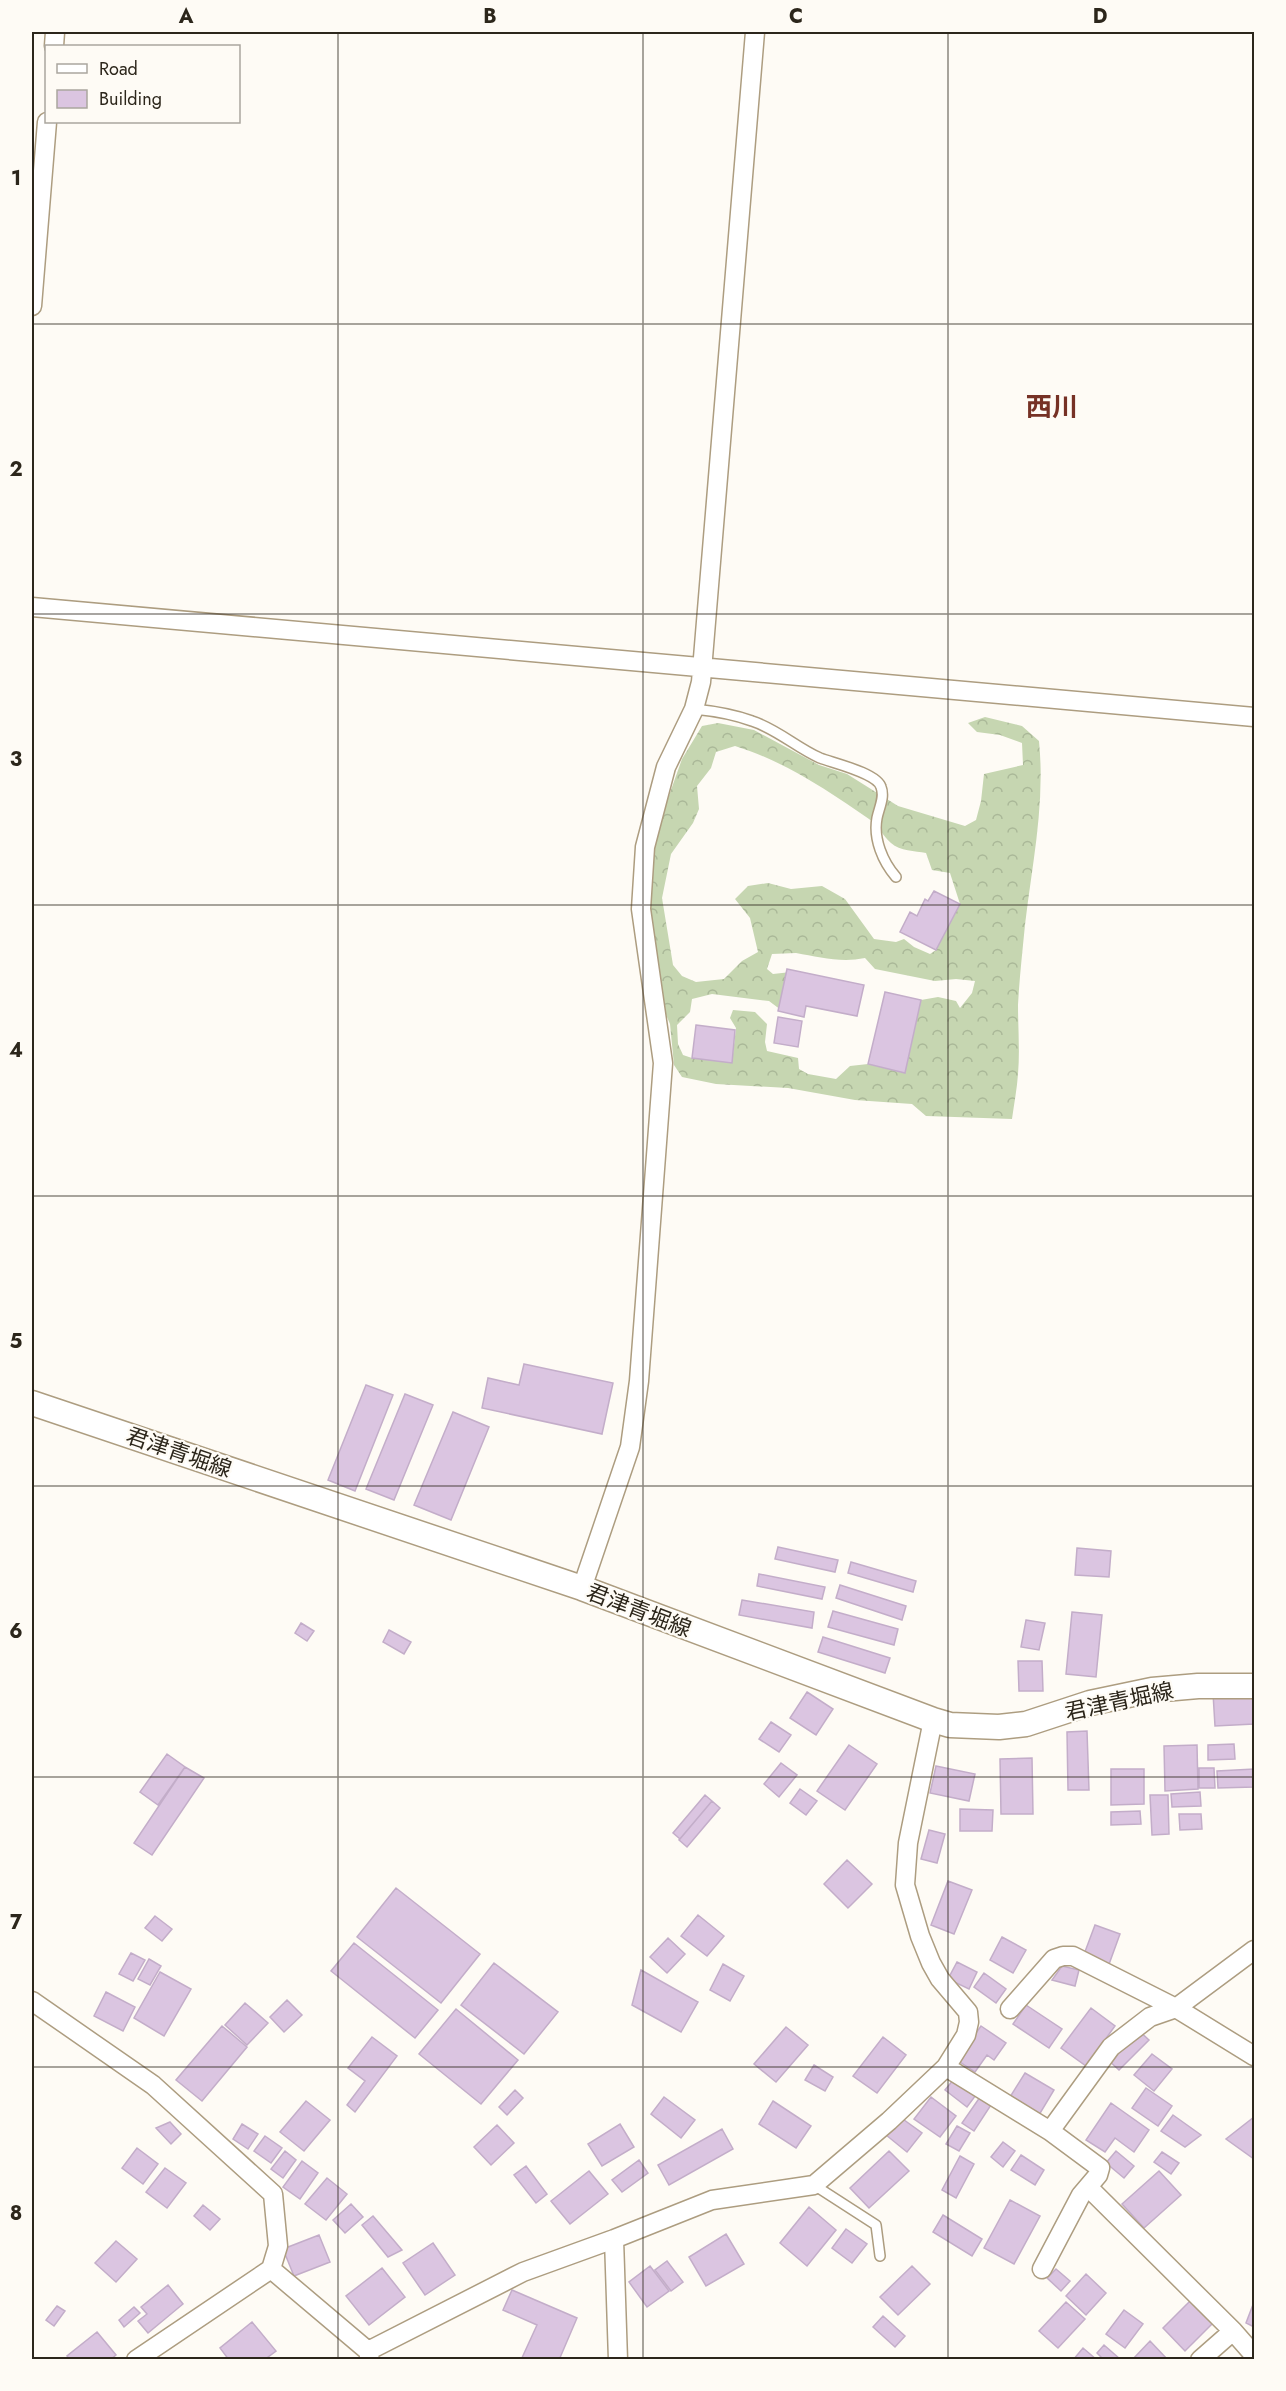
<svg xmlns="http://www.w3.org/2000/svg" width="1286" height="2391" font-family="Jost,'Noto Sans JP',sans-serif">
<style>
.forest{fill:url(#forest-crowns);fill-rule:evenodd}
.building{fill:#dbc5e1;stroke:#c3adc9;stroke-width:1.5}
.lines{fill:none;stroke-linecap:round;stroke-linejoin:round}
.lane-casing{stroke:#ad9d80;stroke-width:12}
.street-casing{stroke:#ad9d80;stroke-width:21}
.secondary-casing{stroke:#ad9d80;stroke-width:27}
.lane{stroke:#fff;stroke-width:9}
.street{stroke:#fff;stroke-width:18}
.secondary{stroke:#fff;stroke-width:24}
.grid{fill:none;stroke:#2c261b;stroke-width:1.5;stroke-opacity:0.55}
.labels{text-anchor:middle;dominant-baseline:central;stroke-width:4.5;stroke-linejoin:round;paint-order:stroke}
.street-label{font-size:22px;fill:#2c261b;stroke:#fefbf5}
.quarter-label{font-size:26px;font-weight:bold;fill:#763125;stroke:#fefbf5}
.neatline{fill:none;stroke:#2c261b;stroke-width:2}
.grid-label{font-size:20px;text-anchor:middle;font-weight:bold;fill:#2c261b}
</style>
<defs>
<pattern id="forest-crowns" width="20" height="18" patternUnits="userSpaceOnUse" patternTransform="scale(1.5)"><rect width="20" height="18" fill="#c6d6b1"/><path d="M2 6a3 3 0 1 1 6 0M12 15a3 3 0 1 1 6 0" fill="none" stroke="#aab898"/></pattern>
</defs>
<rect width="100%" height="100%" fill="#fefbf5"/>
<path class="forest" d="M 985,717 L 1022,726 L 1039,741 C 1046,812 1029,876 1023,945 C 1021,965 1019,985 1018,1005 C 1018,1028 1020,1051 1018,1074 C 1017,1089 1014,1104 1012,1119 L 926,1116 L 912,1104 L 855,1100 L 788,1088 L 716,1084 L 682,1077 L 674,1065 L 670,1024 L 661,1003 L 645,904 L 654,845 L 666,804 L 682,759 L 702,726 L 718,723 L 754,730 L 819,765 L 847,774 L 898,806 L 965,826 L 976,820 L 981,801 L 984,774 L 1023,765 L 1022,743 L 1000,735 L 977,732 L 968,723 ZM 735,746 C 784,761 827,790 869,819 C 878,825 883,836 891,843 C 900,851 915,851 926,853 L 932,870 L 950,873 L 960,904 L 936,950 L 930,954 L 914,947 L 904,939 L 896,942 L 874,939 L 845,899 L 822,886 L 791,889 L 768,883 L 748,886 L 735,899 L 750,918 L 758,952 L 742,961 L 724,979 L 696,982 L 682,976 L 673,965 L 662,898 L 671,854 L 693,823 L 699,809 L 697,786 L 711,768 L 716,752 ZM 796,953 C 819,957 841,963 865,958 L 875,969 L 935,981 L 956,979 L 975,981 L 972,993 L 960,1008 L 956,1001 L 938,997 L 921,1000 L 904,1073 L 868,1064 L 850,1066 L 836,1079 L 808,1074 L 799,1069 L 798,1058 L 767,1051 L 765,1042 L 767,1024 L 755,1012 L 733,1010 L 730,1018 L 736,1028 L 732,1062 L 692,1058 L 683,1055 L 678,1044 L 677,1025 L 690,1012 L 692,999 L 712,994 L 769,1001 L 781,1010 L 809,979 L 800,971 L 773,974 L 767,969 L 772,954 Z"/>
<path class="building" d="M 934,891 L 960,904 L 936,950 L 900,932 L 910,912 L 917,916 L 925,899 L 928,901 Z
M 787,969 L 864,985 L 857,1016 L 806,1006 L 804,1017 L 778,1011 Z
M 885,992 L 921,1000 L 905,1073 L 868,1064 Z
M 778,1017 L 802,1021 L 798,1047 L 774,1043 Z
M 696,1025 L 735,1030 L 732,1063 L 692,1058 Z
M 524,1364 L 613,1383 L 602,1434 L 482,1408 L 488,1378 L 519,1385 Z
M 366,1385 L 393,1395 L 355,1491 L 328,1480 Z
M 405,1394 L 433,1405 L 394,1500 L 366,1489 Z
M 453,1412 L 489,1427 L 451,1520 L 414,1505 Z
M 778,1547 L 838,1560 L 835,1572 L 775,1559 Z
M 1077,1548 L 1111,1551 L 1109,1577 L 1075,1575 Z
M 851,1562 L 916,1581 L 913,1592 L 848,1573 Z
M 759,1574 L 825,1587 L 822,1599 L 757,1586 Z
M 840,1585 L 906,1606 L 902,1620 L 836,1598 Z
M 742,1600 L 814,1612 L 812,1628 L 739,1615 Z
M 833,1611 L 898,1629 L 894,1645 L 828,1627 Z
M 1072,1612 L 1102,1615 L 1096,1677 L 1066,1674 Z
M 1026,1620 L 1045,1623 L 1039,1650 L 1021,1647 Z
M 301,1623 L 314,1631 L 307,1641 L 295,1633 Z
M 389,1630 L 411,1642 L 404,1654 L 383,1642 Z
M 823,1637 L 890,1658 L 885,1673 L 818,1652 Z
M 1018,1661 L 1042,1661 L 1043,1691 L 1019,1691 Z
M 807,1692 L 833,1709 L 816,1735 L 790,1718 Z
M 1254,1692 L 1254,1724 L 1215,1726 L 1213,1693 Z
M 771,1722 L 791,1735 L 779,1752 L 759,1739 Z
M 1087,1731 L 1089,1790 L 1068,1790 L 1067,1732 Z
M 1234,1744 L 1235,1759 L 1208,1760 L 1208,1745 Z
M 849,1745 L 877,1764 L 845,1810 L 817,1791 Z
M 1197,1745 L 1198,1789 L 1165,1791 L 1164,1746 Z
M 167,1754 L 185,1767 L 158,1805 L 140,1792 Z
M 1032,1758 L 1033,1814 L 1001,1814 L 1000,1759 Z
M 781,1763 L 797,1775 L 779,1797 L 764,1784 Z
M 936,1766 L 975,1774 L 969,1801 L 930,1793 Z
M 185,1767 L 204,1778 L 152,1855 L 134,1843 Z
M 1199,1768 L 1214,1768 L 1215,1788 L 1199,1788 Z
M 1111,1769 L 1144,1769 L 1144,1804 L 1111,1805 Z
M 1254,1769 L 1254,1787 L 1218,1788 L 1217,1771 Z
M 800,1789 L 817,1801 L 806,1815 L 790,1803 Z
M 1200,1792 L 1201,1806 L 1172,1807 L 1171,1794 Z
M 705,1795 L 712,1801 L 680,1839 L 673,1833 Z
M 1150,1795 L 1168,1795 L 1169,1834 L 1152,1835 Z
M 712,1801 L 720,1808 L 687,1847 L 679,1840 Z
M 960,1809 L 993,1810 L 992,1831 L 960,1831 Z
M 1140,1811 L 1141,1824 L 1111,1825 L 1111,1812 Z
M 1179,1814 L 1201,1814 L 1202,1829 L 1180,1830 Z
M 929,1830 L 945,1834 L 937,1863 L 921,1859 Z
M 847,1860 L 872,1884 L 848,1908 L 824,1884 Z
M 948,1881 L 972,1890 L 954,1934 L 931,1925 Z
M 396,1888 L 480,1954 L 441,2003 L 357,1937 Z
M 698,1915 L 724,1936 L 707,1956 L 681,1936 Z
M 155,1916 L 172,1929 L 162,1941 L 145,1928 Z
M 1095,1925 L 1120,1934 L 1108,1967 L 1083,1957 Z
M 1002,1937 L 1026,1950 L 1013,1973 L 990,1960 Z
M 668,1938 L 685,1954 L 667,1973 L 650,1957 Z
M 354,1943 L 438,2010 L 415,2038 L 331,1971 Z
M 131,1953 L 145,1960 L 133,1981 L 119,1974 Z
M 149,1959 L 161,1966 L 150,1985 L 138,1979 Z
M 957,1962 L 977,1972 L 969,1989 L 948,1979 Z
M 494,1963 L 558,2012 L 524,2054 L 461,2005 Z
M 723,1964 L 744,1976 L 730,2001 L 710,1990 Z
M 1062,1966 L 1079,1970 L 1075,1986 L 1052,1980 Z
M 641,1970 L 698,2002 L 681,2032 L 632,2005 Z
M 160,1972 L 191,1989 L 164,2036 L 134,2018 Z
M 984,1973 L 1006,1989 L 996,2003 L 974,1987 Z
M 106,1992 L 135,2007 L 123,2031 L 94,2016 Z
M 287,2000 L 302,2015 L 284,2032 L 270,2017 Z
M 245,2003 L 268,2023 L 247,2045 L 225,2025 Z
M 1026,2005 L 1062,2029 L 1049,2048 L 1013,2024 Z
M 1091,2008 L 1115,2026 L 1086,2066 L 1061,2048 Z
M 456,2009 L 518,2060 L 481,2104 L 419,2054 Z
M 222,2026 L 247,2047 L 202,2101 L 176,2080 Z
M 981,2026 L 1006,2043 L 994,2060 L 987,2055 L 975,2072 L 957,2060 Z
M 786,2027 L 808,2045 L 776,2082 L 754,2064 Z
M 1136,2028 L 1149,2040 L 1119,2070 L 1107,2059 Z
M 372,2037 L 397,2056 L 355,2112 L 347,2105 L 365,2081 L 348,2068 Z
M 883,2037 L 906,2055 L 877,2093 L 853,2076 Z
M 1152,2054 L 1172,2069 L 1154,2091 L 1134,2075 Z
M 814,2065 L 833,2077 L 825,2091 L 805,2080 Z
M 1025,2073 L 1054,2090 L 1039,2115 L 1010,2097 Z
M 954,2079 L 976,2095 L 967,2107 L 945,2090 Z
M 1146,2088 L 1172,2106 L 1158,2126 L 1132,2108 Z
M 515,2090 L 523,2098 L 507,2115 L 499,2107 Z
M 664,2097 L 695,2120 L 681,2138 L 651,2114 Z
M 931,2097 L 956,2116 L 940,2137 L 914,2119 Z
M 980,2097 L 991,2105 L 974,2131 L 962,2123 Z
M 306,2101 L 330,2120 L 304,2151 L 280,2132 Z
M 773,2101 L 811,2126 L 796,2148 L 759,2124 Z
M 1111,2103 L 1149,2130 L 1134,2152 L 1115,2138 L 1105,2152 L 1086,2140 Z
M 1173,2115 L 1201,2135 L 1185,2147 L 1161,2131 Z
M 900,2117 L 922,2133 L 907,2152 L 886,2135 Z
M 1254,2117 L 1254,2159 L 1226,2139 Z
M 170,2122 L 181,2134 L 171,2144 L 156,2128 Z
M 242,2124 L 258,2134 L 248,2149 L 233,2139 Z
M 620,2124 L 634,2147 L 602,2166 L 588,2144 Z
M 497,2125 L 514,2143 L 491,2165 L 474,2147 Z
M 957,2126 L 970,2133 L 959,2151 L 946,2144 Z
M 722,2129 L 733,2149 L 669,2185 L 658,2165 Z
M 265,2136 L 282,2148 L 271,2163 L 254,2151 Z
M 1003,2142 L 1015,2151 L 1003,2167 L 991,2157 Z
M 137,2148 L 158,2164 L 143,2184 L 122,2168 Z
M 285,2151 L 296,2160 L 283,2178 L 271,2169 Z
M 889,2151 L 909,2171 L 869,2208 L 850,2188 Z
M 1116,2151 L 1134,2166 L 1124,2178 L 1106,2163 Z
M 1162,2152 L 1179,2163 L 1171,2174 L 1154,2162 Z
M 1021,2155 L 1044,2170 L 1035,2185 L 1011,2170 Z
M 960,2156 L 974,2164 L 956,2198 L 942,2190 Z
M 639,2160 L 648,2173 L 622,2192 L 612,2180 Z
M 302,2161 L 318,2173 L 300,2199 L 283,2187 Z
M 526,2166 L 547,2194 L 536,2203 L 514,2175 Z
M 165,2168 L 186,2183 L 167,2208 L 146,2192 Z
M 589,2171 L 608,2194 L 570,2224 L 551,2201 Z
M 1159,2171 L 1181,2195 L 1144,2228 L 1122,2204 Z
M 327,2178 L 347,2194 L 326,2220 L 305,2204 Z
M 1010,2200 L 1040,2216 L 1014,2264 L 984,2248 Z
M 351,2204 L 363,2217 L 345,2233 L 333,2220 Z
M 203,2205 L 220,2219 L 210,2230 L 194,2216 Z
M 809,2207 L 836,2230 L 807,2266 L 780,2243 Z
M 943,2215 L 982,2239 L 972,2256 L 933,2232 Z
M 373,2216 L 402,2250 L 388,2257 L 362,2225 Z
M 846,2229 L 867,2244 L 852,2263 L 832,2248 Z
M 726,2234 L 744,2264 L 706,2286 L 689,2257 Z
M 319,2235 L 330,2262 L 294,2276 L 283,2249 Z
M 116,2241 L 137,2259 L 116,2282 L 95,2263 Z
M 433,2243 L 455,2275 L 425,2295 L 403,2263 Z
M 667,2261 L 683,2282 L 671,2291 L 655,2270 Z
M 650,2266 L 669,2291 L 647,2307 L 629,2282 Z
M 912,2266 L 930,2284 L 898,2315 L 880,2297 Z
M 382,2268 L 405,2297 L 369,2325 L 346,2296 Z
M 1056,2269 L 1070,2281 L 1061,2291 L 1047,2278 Z
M 1086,2274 L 1106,2293 L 1086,2315 L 1066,2296 Z
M 168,2285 L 183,2304 L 148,2333 L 138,2321 L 147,2314 L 141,2307 Z
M 512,2290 L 577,2318 L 559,2360 L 521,2360 L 537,2325 L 503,2310 Z
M 1192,2299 L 1214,2322 L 1185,2351 L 1163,2328 Z
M 1066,2302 L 1085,2319 L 1058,2348 L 1039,2331 Z
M 1254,2302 L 1254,2327 L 1246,2323 Z
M 57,2306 L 65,2311 L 54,2326 L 46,2320 Z
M 134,2307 L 140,2313 L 124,2327 L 119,2320 Z
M 1124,2310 L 1143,2324 L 1125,2348 L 1106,2334 Z
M 883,2316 L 905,2336 L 895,2347 L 873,2327 Z
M 252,2322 L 276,2351 L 264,2360 L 229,2360 L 220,2348 Z
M 97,2332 L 116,2355 L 110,2360 L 70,2360 L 67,2356 Z
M 1150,2341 L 1168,2360 L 1132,2360 Z
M 1104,2345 L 1120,2359 L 1119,2360 L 1104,2360 L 1097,2353 Z
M 1083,2348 L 1097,2360 L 1073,2360 Z"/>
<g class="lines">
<defs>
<path id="lane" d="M 694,709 C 714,711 733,714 752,721 C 777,729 797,748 820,758 C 833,763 877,773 881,787 C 885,797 879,808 877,818 C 873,839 883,862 896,877
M 814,2185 L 876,2225 L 880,2256"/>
<path id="street" d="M 54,46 L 55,32
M 32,306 L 47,122
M 32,607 L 1254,717
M 582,1588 L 630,1447 L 639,1381 L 663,1063 L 641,909 L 645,847 L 666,767 L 694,709 L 701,682 L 755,32
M 32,2001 L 153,2085 L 273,2194 L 278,2246 L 271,2269 L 136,2360
M 1010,2009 L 1054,1959 L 1063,1956 L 1073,1956 L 1176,2008 L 1254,2056
M 946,2067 L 1050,2131 L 1100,2168 L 1098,2175 L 1081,2195 L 1042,2269
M 1050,2131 L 1111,2047 L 1150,2017 L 1176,2008 L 1254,1950
M 1088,2187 L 1233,2331 L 1254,2355
M 614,2239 L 618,2360
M 271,2269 L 368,2351 L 370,2360
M 368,2351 L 523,2272 L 614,2239 L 712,2200 L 814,2185 L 889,2121 L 946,2067 L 966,2035 L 969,2022 L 968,2012 L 940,1979 L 931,1963 L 920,1936 L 905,1885 L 908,1843 L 933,1720
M 1200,2360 L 1233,2331"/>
<path id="secondary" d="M 32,1403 L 582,1588 L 933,1720 L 950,1725 L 999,1727 L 1026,1724 L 1090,1703 L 1152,1690 L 1198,1686 L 1254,1686"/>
</defs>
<use href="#lane" class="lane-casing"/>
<use href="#street" class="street-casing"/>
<use href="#secondary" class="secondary-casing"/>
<use href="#lane" class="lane"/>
<use href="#street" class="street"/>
<use href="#secondary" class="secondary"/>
</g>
<path class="grid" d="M 338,32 L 338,2360M 643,32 L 643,2360M 948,32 L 948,2360M 32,324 L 1254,324M 32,614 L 1254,614M 32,905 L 1254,905M 32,1196 L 1254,1196M 32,1486 L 1254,1486M 32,1777 L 1254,1777M 32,2067 L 1254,2067"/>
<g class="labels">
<g class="street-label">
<text transform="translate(179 1452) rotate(19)">君津青堀線</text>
<text transform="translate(639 1610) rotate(21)">君津青堀線</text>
<text transform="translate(1119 1701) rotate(-12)">君津青堀線</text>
</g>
<g class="quarter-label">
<text x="1052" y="407">西川</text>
</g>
</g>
<rect width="1286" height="2391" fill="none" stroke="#fefbf5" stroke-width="66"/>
<rect x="45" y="45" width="195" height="78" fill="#fefbf5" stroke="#aaa69e" stroke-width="1.5"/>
<rect x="57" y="64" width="30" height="9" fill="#ffffff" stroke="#aaa69e" stroke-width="1.5"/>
<text x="99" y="75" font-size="18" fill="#2c261b">Road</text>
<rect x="57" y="90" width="30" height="18" fill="#dbc5e1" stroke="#aaa69e" stroke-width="1.5"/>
<text x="99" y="105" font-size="18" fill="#2c261b">Building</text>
<rect x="33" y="33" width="1220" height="2325" class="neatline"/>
<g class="grid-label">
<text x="186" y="23">A</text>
<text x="490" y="23">B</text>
<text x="796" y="23">C</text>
<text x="1100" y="23">D</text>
<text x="16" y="185">1</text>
<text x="16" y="476">2</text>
<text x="16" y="766">3</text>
<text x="16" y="1057">4</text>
<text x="16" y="1348">5</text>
<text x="16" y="1638">6</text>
<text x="16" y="1929">7</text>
<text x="16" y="2220">8</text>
</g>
</svg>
